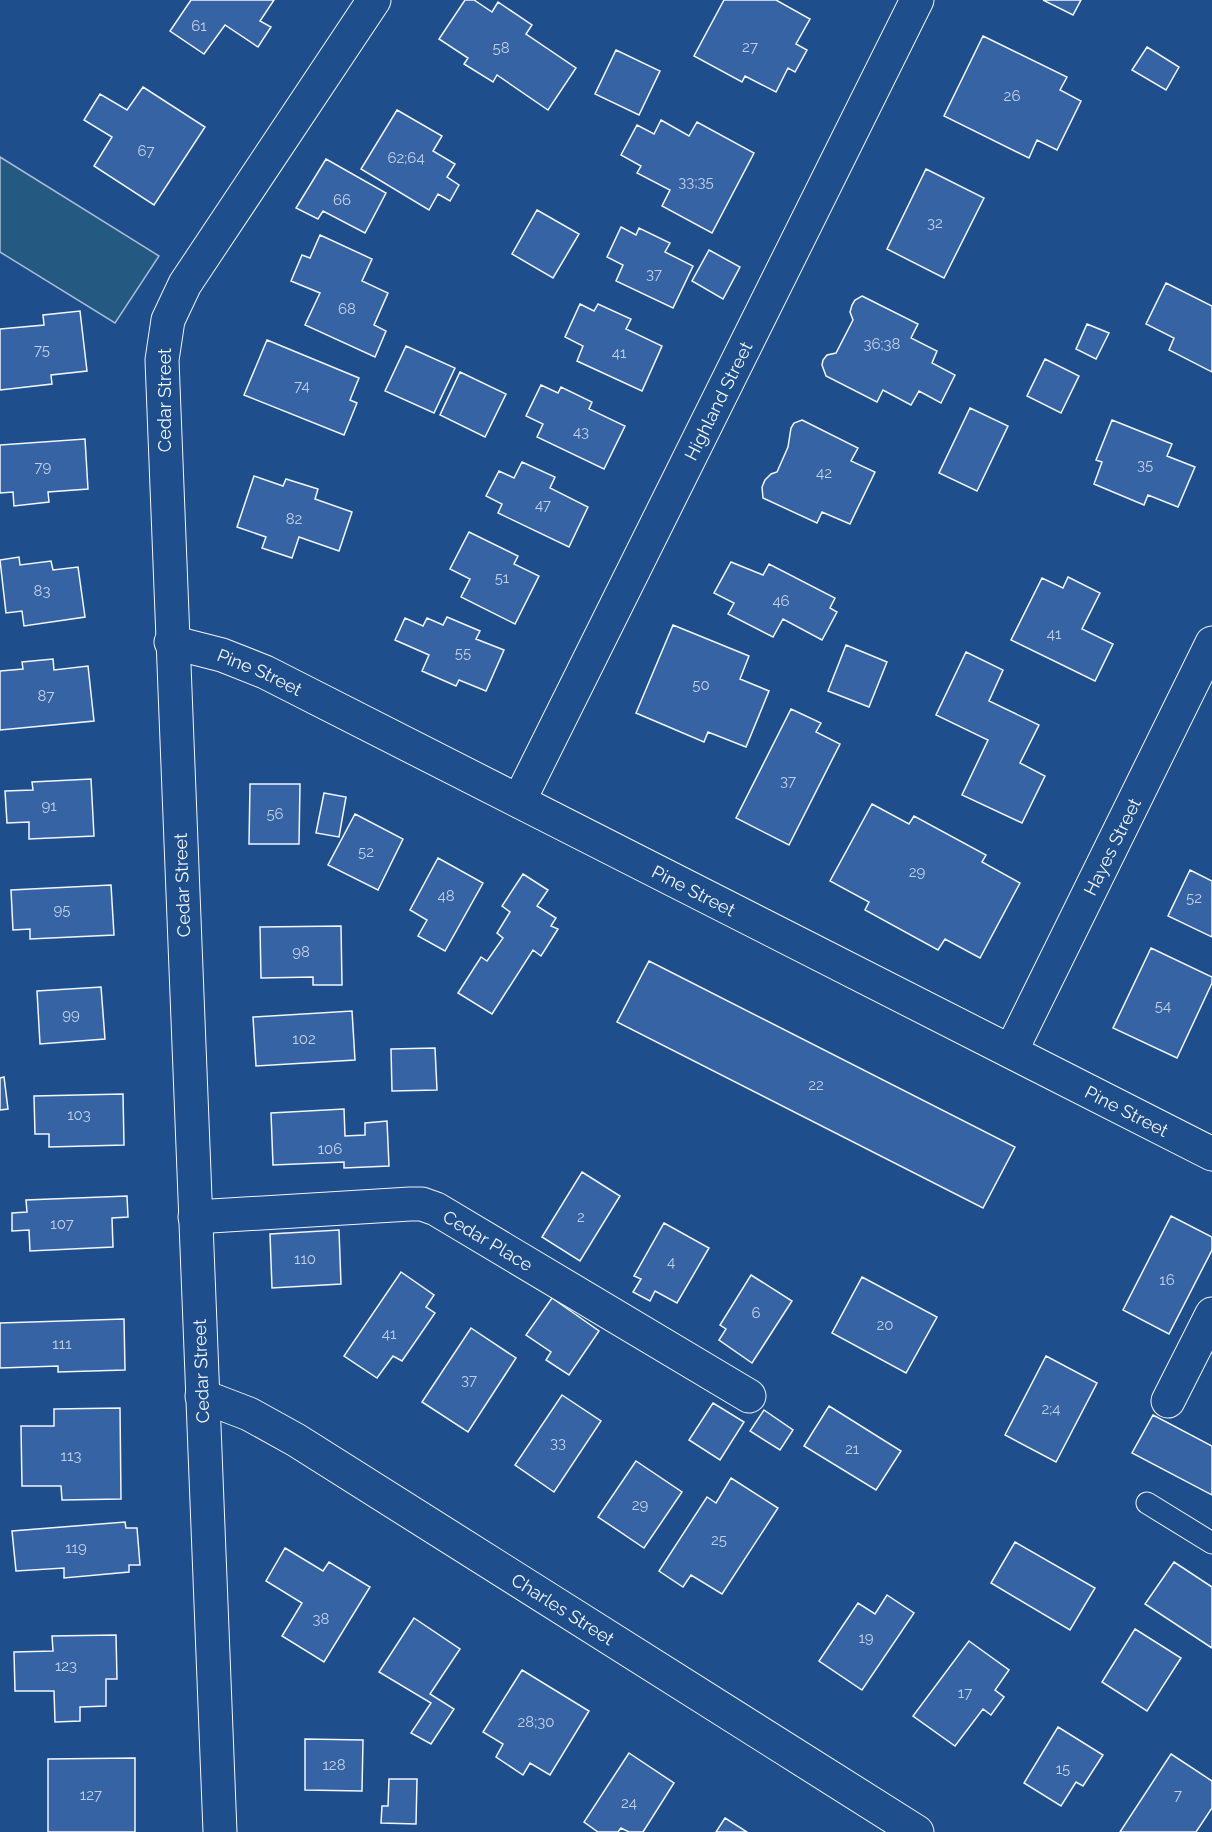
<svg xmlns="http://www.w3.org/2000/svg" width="1212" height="1832" font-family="Raleway,sans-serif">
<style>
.green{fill:#245a82;stroke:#a8bbd7;stroke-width:1.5}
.building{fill:#3563a3;stroke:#f2f6ff;stroke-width:1.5}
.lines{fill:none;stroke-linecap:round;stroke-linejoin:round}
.service-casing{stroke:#f2f6ff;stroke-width:23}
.minor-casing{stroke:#f2f6ff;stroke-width:35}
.service{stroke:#1f4e8c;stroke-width:21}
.minor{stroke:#1f4e8c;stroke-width:33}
.labels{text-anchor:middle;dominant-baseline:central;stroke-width:4.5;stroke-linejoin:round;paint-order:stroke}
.number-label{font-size:15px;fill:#c3d1e8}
.street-label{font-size:18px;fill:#f2f6ff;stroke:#1f4e8c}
</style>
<rect width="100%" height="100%" fill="#1f4e8c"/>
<path class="green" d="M 0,157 L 159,256 L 115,323 L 0,252 Z"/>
<path class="building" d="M 191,0 L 274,0 L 260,21 L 271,27 L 258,47 L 225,25 L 204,54 L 170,31 Z
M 465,0 L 474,0 L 492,12 L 498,2 L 532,25 L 526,34 L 576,68 L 548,110 L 497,75 L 493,82 L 464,64 L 468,58 L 439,39 Z
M 724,0 L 776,0 L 810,19 L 796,44 L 807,50 L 795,72 L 788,68 L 776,92 L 745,76 L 742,82 L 694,56 Z
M 1043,0 L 1081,0 L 1073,15 Z
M 983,36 L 1067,77 L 1060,90 L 1081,101 L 1057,150 L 1037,140 L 1029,158 L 944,116 Z
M 1147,47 L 1179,67 L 1166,90 L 1132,70 Z
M 616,50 L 660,71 L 639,115 L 595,94 Z
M 143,87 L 205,127 L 154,205 L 94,166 L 112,137 L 84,120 L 100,94 L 127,110 Z
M 397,110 L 442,136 L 433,151 L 455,164 L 447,177 L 459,185 L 450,201 L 438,194 L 429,210 L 361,169 Z
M 661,120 L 689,136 L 697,122 L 754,153 L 712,233 L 662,206 L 670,190 L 637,173 L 641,166 L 621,155 L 637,125 L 654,134 Z
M 326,159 L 386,193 L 365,233 L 323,211 L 318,219 L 296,208 Z
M 926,169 L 984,198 L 944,278 L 887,249 Z
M 537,210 L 579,234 L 553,278 L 512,254 Z
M 621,227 L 636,235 L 639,228 L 670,243 L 665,252 L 693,266 L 673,308 L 616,281 L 623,265 L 607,257 Z
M 320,235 L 372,259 L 362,281 L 388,293 L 374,325 L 386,331 L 375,357 L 305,325 L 320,293 L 291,281 L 302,255 L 310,258 Z
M 709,250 L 740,267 L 723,299 L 692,281 Z
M 1166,283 L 1212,306 L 1212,372 L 1169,350 L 1174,338 L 1146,324 Z
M 862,296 L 918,324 L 911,338 L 937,351 L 932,363 L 955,375 L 941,403 L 919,391 L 911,405 L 883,390 L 877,402 L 826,376 L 822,365 L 823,360 L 827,355 L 836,353 L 853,320 L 850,312 L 852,305 L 855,300 Z
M 580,304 L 594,311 L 598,304 L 631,319 L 626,329 L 662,346 L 642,391 L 577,361 L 583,346 L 565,337 Z
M 80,311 L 87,371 L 51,375 L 52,384 L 0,390 L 0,329 L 44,325 L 43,315 Z
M 1087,324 L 1109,333 L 1096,359 L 1076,349 Z
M 267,340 L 359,378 L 350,400 L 357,403 L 344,435 L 244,395 Z
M 406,346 L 455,368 L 434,413 L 385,391 Z
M 1045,359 L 1079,376 L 1061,413 L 1027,396 Z
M 460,372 L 506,394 L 485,437 L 440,415 Z
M 541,385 L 558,393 L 561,387 L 592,402 L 589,409 L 625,426 L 604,469 L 537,437 L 543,424 L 526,416 Z
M 970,408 L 1008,426 L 977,491 L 939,473 Z
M 802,420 L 858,448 L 851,461 L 875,472 L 850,524 L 822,512 L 817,523 L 763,498 L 762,487 L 765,480 L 771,474 L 777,472 L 788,447 L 791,428 L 794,423 Z
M 1112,420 L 1172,444 L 1167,456 L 1195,467 L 1178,507 L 1148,495 L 1144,505 L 1094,484 L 1102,462 L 1096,460 Z
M 85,439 L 88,489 L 48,492 L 49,502 L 14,506 L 13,492 L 0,493 L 0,445 Z
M 522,462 L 555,477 L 550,488 L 588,507 L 569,547 L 498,513 L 502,504 L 486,496 L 499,471 L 514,478 Z
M 254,476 L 283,486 L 286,479 L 318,489 L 315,499 L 352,512 L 339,551 L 299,537 L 292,558 L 262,548 L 266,537 L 237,527 Z
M 469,532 L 518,556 L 514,564 L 539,576 L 515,624 L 461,597 L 470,579 L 450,569 Z
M 19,557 L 20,565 L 51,561 L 53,570 L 78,567 L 85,617 L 24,626 L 22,611 L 6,613 L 0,560 Z
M 731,562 L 763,575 L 769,564 L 835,598 L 830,608 L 837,612 L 822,640 L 783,619 L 773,637 L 728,614 L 734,603 L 714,593 Z
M 1068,577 L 1100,593 L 1082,629 L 1113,644 L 1095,681 L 1011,640 L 1042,578 L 1063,588 Z
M 447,617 L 480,631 L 476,639 L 504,650 L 486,691 L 459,680 L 456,686 L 422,671 L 429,655 L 395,640 L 405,618 L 423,626 L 427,618 L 443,625 Z
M 673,625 L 749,656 L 740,679 L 769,691 L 746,747 L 708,732 L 704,742 L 636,713 Z
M 846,645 L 887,662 L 869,707 L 828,691 Z
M 966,652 L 1003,670 L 989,701 L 1039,725 L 1020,763 L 1045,776 L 1022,823 L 962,795 L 988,740 L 936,715 Z
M 53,659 L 54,670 L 88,666 L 94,721 L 0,730 L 0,671 L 23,669 L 22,662 Z
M 791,709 L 821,723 L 816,732 L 840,744 L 789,845 L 736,818 Z
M 91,779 L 94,836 L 29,839 L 29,822 L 7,823 L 5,791 L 33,790 L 32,782 Z
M 250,784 L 300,784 L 299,844 L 249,844 Z
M 324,793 L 346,797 L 339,837 L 316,833 Z
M 872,804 L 909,824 L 914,816 L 986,855 L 982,862 L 1020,883 L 980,958 L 945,939 L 938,950 L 865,910 L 869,902 L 830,881 Z
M 355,814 L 403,839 L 378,890 L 328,865 Z
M 438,858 L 483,883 L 445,951 L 418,936 L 427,920 L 410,910 Z
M 1190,870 L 1212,881 L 1212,937 L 1168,916 Z
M 523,874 L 548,890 L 537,906 L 556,918 L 551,926 L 558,929 L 541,956 L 533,950 L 492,1014 L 458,993 L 481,957 L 487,961 L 503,938 L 497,933 L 510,912 L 502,906 Z
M 111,885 L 114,935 L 30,939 L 30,929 L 13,930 L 11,890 Z
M 341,926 L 342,985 L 313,985 L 313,977 L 261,978 L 260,927 Z
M 1151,948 L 1212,977 L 1212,983 L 1177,1058 L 1113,1028 Z
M 649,961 L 1015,1147 L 983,1208 L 617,1022 Z
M 101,987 L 105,1039 L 40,1044 L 37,991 Z
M 352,1011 L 355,1060 L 256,1066 L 253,1017 Z
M 435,1048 L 437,1090 L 392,1091 L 391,1049 Z
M 4,1077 L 8,1109 L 0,1110 L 0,1078 Z
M 123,1094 L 124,1145 L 49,1147 L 49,1134 L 35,1134 L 34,1096 Z
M 344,1109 L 345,1136 L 365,1135 L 365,1123 L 387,1121 L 389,1166 L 344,1168 L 344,1162 L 273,1165 L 271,1113 Z
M 582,1172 L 620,1196 L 580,1261 L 542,1237 Z
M 127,1196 L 128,1217 L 112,1218 L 113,1247 L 30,1251 L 29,1230 L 12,1231 L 12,1213 L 27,1212 L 26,1200 Z
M 1171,1216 L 1212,1237 L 1212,1250 L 1169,1334 L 1123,1310 Z
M 664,1223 L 709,1248 L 677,1303 L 655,1291 L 650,1301 L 633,1292 L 641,1279 L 634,1276 Z
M 339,1230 L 341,1284 L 272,1288 L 270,1234 Z
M 401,1272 L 434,1295 L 426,1307 L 435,1313 L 402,1361 L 393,1356 L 377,1378 L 344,1356 Z
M 751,1275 L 792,1301 L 752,1363 L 719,1340 L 726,1329 L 720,1325 Z
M 862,1277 L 937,1317 L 906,1373 L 832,1333 Z
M 552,1298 L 599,1331 L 569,1375 L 546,1360 L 551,1352 L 526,1335 Z
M 124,1319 L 125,1370 L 58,1372 L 58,1366 L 0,1368 L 0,1323 Z
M 471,1328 L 516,1358 L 468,1432 L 422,1402 Z
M 1046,1356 L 1097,1383 L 1056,1462 L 1005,1435 Z
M 562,1395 L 601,1421 L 554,1492 L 515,1465 Z
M 713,1403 L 744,1422 L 720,1460 L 689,1440 Z
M 829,1406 L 901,1451 L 876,1490 L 804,1446 Z
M 120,1408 L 121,1499 L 62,1500 L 61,1486 L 22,1486 L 21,1426 L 54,1426 L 54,1409 Z
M 764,1410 L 793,1430 L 780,1450 L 750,1431 Z
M 1153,1415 L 1212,1446 L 1212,1495 L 1132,1453 Z
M 636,1461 L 682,1492 L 644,1548 L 598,1517 Z
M 731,1478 L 778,1508 L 722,1594 L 691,1575 L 683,1587 L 659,1571 L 707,1497 L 716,1503 Z
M 125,1522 L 126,1528 L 137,1528 L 140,1565 L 129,1565 L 129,1572 L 64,1578 L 64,1568 L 16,1571 L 12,1531 Z
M 1015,1542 L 1095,1588 L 1070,1630 L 991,1583 Z
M 285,1548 L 323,1571 L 329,1562 L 370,1587 L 324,1662 L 282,1636 L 302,1603 L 266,1581 Z
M 1174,1562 L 1212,1587 L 1212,1648 L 1145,1604 Z
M 887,1595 L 914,1613 L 862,1690 L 819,1661 L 858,1603 L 875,1614 Z
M 414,1618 L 460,1649 L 430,1694 L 454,1709 L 431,1744 L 411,1733 L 431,1703 L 379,1672 Z
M 1135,1629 L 1181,1658 L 1147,1711 L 1102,1682 Z
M 116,1635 L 117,1679 L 106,1679 L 106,1706 L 80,1707 L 80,1721 L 55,1722 L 54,1691 L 15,1691 L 14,1652 L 53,1651 L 52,1636 Z
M 969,1641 L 1009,1670 L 995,1690 L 1004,1697 L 991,1715 L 983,1709 L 955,1746 L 913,1716 Z
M 522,1670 L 589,1711 L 550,1775 L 530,1763 L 523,1775 L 496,1757 L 503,1744 L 483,1732 Z
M 1058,1727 L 1103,1755 L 1083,1786 L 1076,1782 L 1061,1806 L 1024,1783 Z
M 305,1739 L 363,1740 L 362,1791 L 305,1790 Z
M 629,1753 L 674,1783 L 643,1832 L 629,1832 L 621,1828 L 618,1832 L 598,1832 L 584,1822 Z
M 1171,1754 L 1212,1781 L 1212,1808 L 1196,1832 L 1120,1832 Z
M 135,1758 L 135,1832 L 48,1832 L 48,1759 Z
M 389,1779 L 417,1779 L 416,1824 L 381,1823 L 382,1806 L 388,1806 Z
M 725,1818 L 747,1832 L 716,1832 Z"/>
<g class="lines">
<defs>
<path id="service" d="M 1147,1503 L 1212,1543"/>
<g id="minor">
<path id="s1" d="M 171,642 L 222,655 L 265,672 L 1212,1154"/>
<path id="s2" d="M 519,801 L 917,0"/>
<path id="s3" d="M 1011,1051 L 1212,643"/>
<path id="s4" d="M 195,1217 L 410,1204 L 422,1204 L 436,1209 L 749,1396"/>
<path id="s5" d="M 202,1396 L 249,1414 L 296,1440 L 917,1832"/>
<path d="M 1168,1401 L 1212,1314"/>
<path d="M 220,1832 L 162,360 L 168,320 L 185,284 L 374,0"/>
</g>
</defs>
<use href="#service" class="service-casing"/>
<use href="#minor" class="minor-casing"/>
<use href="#service" class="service"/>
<use href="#minor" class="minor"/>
</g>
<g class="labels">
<g class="number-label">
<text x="199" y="26">61</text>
<text x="750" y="47">27</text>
<text x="501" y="48">58</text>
<text x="1012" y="96">26</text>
<text x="146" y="151">67</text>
<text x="406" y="158">62;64</text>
<text x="696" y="182">33;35</text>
<text x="342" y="200">66</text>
<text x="935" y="223">32</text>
<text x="654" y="274">37</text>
<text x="347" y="309">68</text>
<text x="882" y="344">36;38</text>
<text x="42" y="350">75</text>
<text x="619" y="353">41</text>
<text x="302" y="386">74</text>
<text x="581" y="432">43</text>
<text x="1145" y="465">35</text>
<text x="43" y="467">79</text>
<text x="824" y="473">42</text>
<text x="543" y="505">47</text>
<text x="294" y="519">82</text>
<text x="502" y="578">51</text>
<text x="42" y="591">83</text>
<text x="781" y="601">46</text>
<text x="1054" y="634">41</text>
<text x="463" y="653">55</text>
<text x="701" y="685">50</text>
<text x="46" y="696">87</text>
<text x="788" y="781">37</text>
<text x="49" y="806">91</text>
<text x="275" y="814">56</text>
<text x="366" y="852">52</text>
<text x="917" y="872">29</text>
<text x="446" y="896">48</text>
<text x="1194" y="898">52</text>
<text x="62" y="910">95</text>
<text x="301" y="952">98</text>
<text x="1163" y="1006">54</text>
<text x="71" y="1015">99</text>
<text x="304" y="1039">102</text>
<text x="816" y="1085">22</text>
<text x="79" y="1115">103</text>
<text x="330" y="1149">106</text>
<text x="581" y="1217">2</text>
<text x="62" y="1224">107</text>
<text x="305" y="1259">110</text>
<text x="671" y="1262">4</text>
<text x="1167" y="1280">16</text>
<text x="756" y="1313">6</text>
<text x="885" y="1325">20</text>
<text x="389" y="1334">41</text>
<text x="62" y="1344">111</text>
<text x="469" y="1380">37</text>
<text x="1051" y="1409">2;4</text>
<text x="558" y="1443">33</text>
<text x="852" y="1449">21</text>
<text x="71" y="1456">113</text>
<text x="640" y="1505">29</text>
<text x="719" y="1540">25</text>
<text x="76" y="1548">119</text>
<text x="321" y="1619">38</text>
<text x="866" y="1638">19</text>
<text x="66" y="1666">123</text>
<text x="965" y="1693">17</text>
<text x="536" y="1722">28;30</text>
<text x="334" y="1765">128</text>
<text x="1063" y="1769">15</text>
<text x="91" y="1795">127</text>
<text x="1178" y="1795">7</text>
<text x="629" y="1803">24</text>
</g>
<g class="street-label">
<text transform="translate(164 400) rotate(-90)">Cedar Street</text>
<text stroke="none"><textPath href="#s2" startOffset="447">Highland Street</textPath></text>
<text stroke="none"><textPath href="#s1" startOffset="94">Pine Street</textPath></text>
<text stroke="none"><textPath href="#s3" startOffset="228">Hayes Street</textPath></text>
<text transform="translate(182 885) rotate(-92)">Cedar Street</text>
<text stroke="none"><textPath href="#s1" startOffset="580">Pine Street</textPath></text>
<text stroke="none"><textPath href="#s1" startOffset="1066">Pine Street</textPath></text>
<text stroke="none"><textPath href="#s4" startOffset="303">Cedar Place</textPath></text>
<text transform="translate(201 1371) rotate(-92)">Cedar Street</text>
<text stroke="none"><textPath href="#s5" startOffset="420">Charles Street</textPath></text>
</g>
</g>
</svg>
